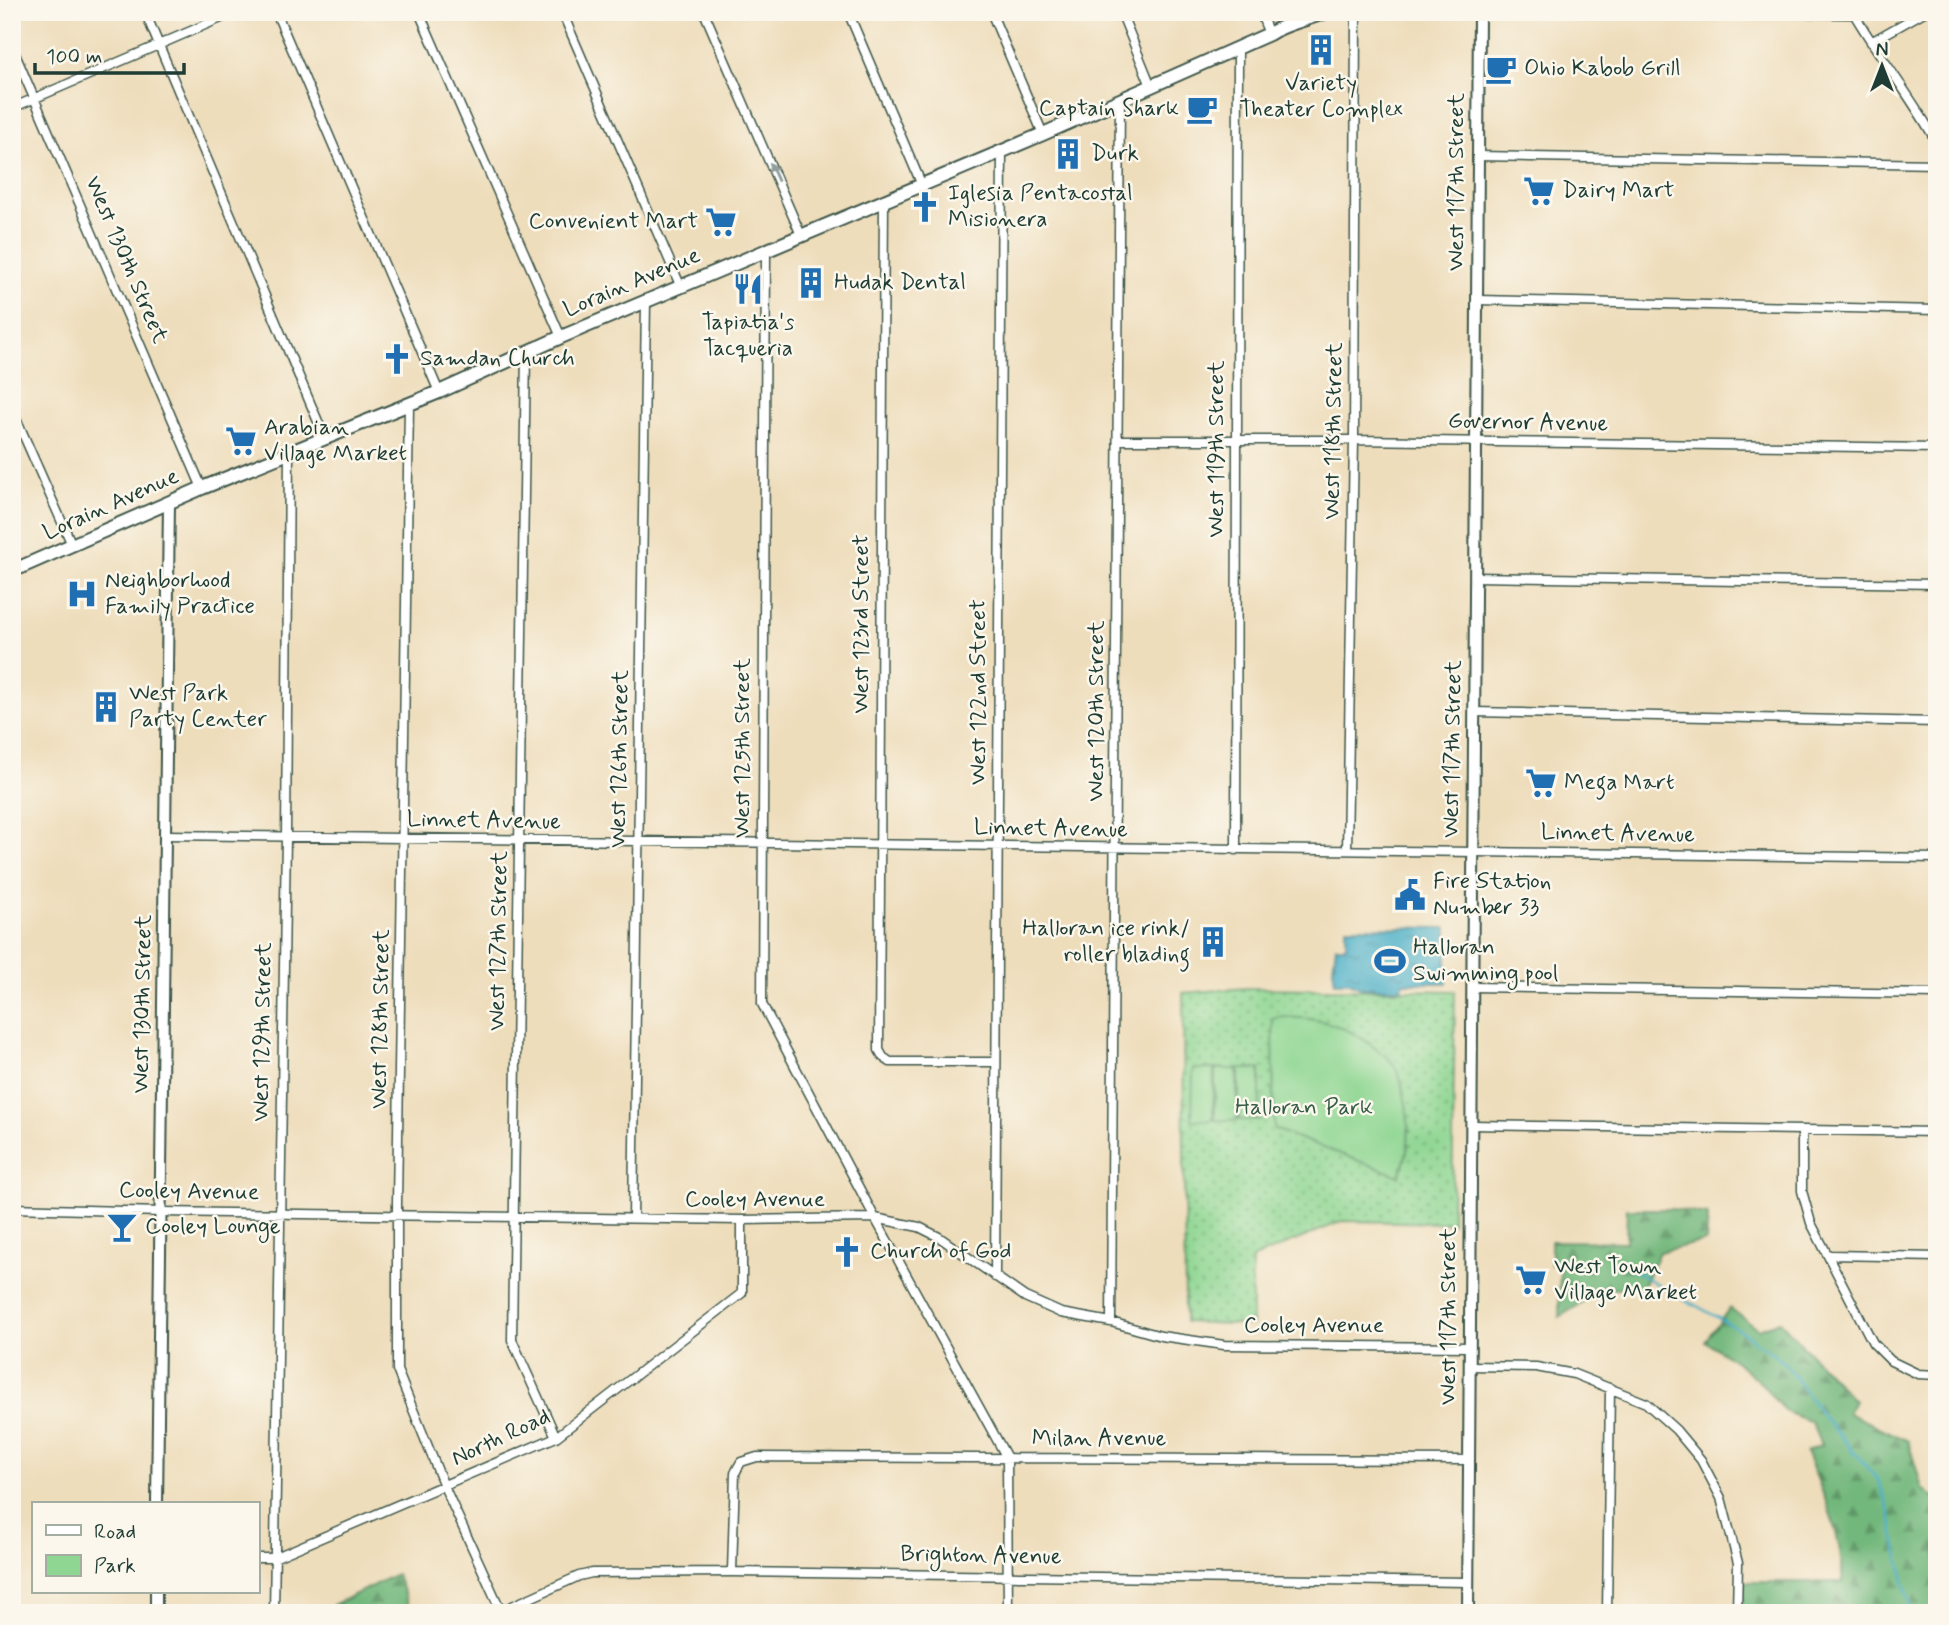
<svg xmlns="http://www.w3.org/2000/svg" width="1949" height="1625" font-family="Mynerve,sans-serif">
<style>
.green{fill:url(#green-dots);stroke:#568a63;stroke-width:2}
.forest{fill:url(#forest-firs);stroke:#487a58;stroke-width:2}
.pitch{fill:#8ed692;stroke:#568a63;stroke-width:2}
.water{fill:url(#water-ripples);stroke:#33757d;stroke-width:2}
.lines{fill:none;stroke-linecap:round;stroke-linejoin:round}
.stream{stroke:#47adc6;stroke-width:2.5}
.street-casing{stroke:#3e5548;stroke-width:11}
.secondary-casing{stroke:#3e5548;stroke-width:14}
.primary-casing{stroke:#3e5548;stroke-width:16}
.street{stroke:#fff;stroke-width:8}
.secondary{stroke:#fff;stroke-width:10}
.primary{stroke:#fff;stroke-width:12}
.oneway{fill:#8f9e9a}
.labels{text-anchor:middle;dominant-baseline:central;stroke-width:5;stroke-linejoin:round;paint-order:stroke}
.poi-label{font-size:23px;fill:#1f3d34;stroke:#fbf7ec;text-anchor:start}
.street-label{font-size:23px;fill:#1f3d34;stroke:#fbf7ec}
.park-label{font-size:23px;fill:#355c47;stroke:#fbf7ec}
</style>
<defs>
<pattern id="green-dots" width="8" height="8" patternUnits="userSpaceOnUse" patternTransform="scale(1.75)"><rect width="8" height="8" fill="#8ed692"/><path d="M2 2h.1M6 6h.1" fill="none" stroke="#73af78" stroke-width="1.8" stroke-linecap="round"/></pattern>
<pattern id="forest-firs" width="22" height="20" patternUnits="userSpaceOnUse" patternTransform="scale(1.75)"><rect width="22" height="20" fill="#72b77c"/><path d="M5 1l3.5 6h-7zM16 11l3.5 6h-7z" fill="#5d9666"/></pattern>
<pattern id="water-ripples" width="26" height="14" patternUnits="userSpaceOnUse" patternTransform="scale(1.75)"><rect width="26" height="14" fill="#47adc6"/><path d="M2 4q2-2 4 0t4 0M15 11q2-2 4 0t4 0" fill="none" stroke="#3b8ea2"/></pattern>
</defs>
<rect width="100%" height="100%" fill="#fbf7ec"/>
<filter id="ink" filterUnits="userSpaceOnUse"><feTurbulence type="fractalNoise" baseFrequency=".0143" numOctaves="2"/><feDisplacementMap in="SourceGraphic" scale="14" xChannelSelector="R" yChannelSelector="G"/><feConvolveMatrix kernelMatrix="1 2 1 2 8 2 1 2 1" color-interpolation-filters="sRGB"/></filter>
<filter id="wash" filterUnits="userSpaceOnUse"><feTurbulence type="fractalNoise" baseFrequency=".00686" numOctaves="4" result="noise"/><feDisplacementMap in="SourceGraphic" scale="28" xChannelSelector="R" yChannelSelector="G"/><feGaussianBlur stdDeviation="1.57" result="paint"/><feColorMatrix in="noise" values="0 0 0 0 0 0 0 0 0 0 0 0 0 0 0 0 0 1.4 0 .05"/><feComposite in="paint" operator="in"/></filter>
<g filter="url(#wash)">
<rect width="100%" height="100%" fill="#edb"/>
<path class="green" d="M 1247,988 L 1455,991 L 1452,1223 L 1342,1221 L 1252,1259 L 1252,1325 L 1185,1322 L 1183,993 Z"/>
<path class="forest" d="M 1627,1209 L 1672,1209 L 1708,1215 L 1706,1241 L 1659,1252 L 1642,1288 L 1605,1289 L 1559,1317 L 1560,1265 L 1551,1265 L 1551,1241 L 1626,1242 Z
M 1730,1308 L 1758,1329 L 1780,1321 L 1854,1401 L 1848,1413 L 1908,1441 L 1922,1488 L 1937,1500 L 1937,1613 L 1742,1613 L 1742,1582 L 1842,1582 C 1845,1542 1822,1490 1806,1452 L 1821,1445 L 1811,1422 L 1784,1411 L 1763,1385 L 1739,1364 L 1705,1341 Z
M 396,1574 L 412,1613 L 337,1613 L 333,1605 Z"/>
<path class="pitch" d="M 1279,1017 C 1316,1017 1345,1024 1374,1047 C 1379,1052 1387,1056 1391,1061 C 1406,1080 1412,1133 1406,1155 C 1405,1162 1401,1169 1399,1176 L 1274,1129 L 1273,1019 Z
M 1193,1069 L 1214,1069 L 1213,1120 L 1192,1120 Z
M 1215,1069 L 1237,1069 L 1237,1120 L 1215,1120 Z
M 1239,1069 L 1260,1069 L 1260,1120 L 1239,1120 Z"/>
<path class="water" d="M 1346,927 L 1447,928 L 1447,983 L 1403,983 L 1402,988 L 1362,988 L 1350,982 L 1335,982 L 1333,967 L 1336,946 L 1346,946 Z"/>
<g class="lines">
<path class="stream" d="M 1629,1268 L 1738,1329 L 1785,1363 L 1821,1414 L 1878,1480 L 1889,1510 L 1911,1613"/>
</g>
</g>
<g filter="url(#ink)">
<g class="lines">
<defs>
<path id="street" d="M 145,12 L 325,438
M 276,12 L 439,392
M 419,12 L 561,337
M 562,12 L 680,285
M 704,12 L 801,235
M 848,12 L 921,183
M 991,12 L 1043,134
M 1121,12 L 1151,86
M 1260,12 L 1269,34
M 1587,12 L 1854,14
M 1853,12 C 1879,57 1912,97 1937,143
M 1871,42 L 1924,12
M 12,47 L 202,488
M 12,108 L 235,12
M 1478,156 L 1937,164
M 884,199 L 879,1050 L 883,1057 L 890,1062 L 995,1062
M 766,250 L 762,1004 L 875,1218 L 1007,1458 L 1008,1613
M 1478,300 L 1937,310
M 526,352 L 512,1340 L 556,1437
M 409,405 L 397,1204 L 397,1370 L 444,1486 L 502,1613
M 12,409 L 72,545
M 1118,440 L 1354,440 L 1937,448
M 1476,577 L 1937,584
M 1474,712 L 1937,722
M 166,835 L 1937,858
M 1236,850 L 1238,48
M 1347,850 L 1354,440 L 1356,12
M 1473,987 L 1937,994
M 1471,1125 L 1937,1132
M 1802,1130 L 1802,1191 L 1811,1223 L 1873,1343 L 1891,1361 L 1918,1374 L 1937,1375
M 12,1208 L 161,1212 L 742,1220 L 875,1218 L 919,1227 L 939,1237 L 1025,1297 L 1061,1313 L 1111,1322 L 1161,1336 L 1224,1345 L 1469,1347
M 633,1218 L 646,301
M 1830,1255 L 1937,1257
M 995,1277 L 1002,150
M 1111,1322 L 1120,101
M 1469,1366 L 1536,1367 L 1574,1374 L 1646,1403 L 1676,1430 L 1701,1460 L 1721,1498 L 1738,1563 L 1737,1613
M 257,1558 L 274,1558 L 556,1437 L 742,1293 L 742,1220
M 732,1572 L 735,1473 L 741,1462 L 757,1457 L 1469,1460
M 501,1611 L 579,1576 L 592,1573 L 732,1572 L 1468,1582
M 274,1613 L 286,837 L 289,452
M 1607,1613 L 1610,1388"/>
<path id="secondary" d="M 157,1504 L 169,503
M 156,1613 L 156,1592
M 1468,1613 L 1479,12"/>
<path id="primary" d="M 12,571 L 202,488 L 439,392 L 561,337 L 1043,134 L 1269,34 C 1286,23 1307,20 1326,12"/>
</defs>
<use href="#street" class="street-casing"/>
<use href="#secondary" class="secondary-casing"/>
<use href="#primary" class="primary-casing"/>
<use href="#street" class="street"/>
<use href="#secondary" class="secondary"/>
<use href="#primary" class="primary"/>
</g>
<defs><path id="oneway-solid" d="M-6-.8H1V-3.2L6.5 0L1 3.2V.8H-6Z" transform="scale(1.75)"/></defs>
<use class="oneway" href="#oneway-solid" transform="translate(774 172) rotate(-114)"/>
</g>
<defs>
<symbol id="building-bare" viewBox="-9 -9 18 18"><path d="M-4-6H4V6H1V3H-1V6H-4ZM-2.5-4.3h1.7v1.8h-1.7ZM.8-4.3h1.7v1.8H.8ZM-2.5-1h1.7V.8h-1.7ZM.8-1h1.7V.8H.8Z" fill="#1f6fb2" stroke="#fbf7ec" stroke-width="2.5" paint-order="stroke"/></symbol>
<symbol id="cafe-bare" viewBox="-9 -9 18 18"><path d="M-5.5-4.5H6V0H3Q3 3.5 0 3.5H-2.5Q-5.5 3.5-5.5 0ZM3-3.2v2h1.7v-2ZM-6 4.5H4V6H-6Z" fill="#1f6fb2" stroke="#fbf7ec" stroke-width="2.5" paint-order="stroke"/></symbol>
<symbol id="supermarket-bare" viewBox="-9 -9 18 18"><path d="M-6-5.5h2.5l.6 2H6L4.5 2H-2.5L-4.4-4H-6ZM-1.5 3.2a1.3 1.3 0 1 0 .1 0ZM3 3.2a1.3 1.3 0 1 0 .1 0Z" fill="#1f6fb2" stroke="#fbf7ec" stroke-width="2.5" paint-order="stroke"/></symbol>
<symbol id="church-bare" viewBox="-9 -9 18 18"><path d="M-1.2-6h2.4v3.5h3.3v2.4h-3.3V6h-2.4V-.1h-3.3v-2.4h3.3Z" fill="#1f6fb2" stroke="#fbf7ec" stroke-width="2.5" paint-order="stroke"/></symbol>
<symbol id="restaurant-bare" viewBox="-9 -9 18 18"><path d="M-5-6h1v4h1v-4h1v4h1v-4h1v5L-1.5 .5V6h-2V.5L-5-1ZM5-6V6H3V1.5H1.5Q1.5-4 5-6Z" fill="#1f6fb2" stroke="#fbf7ec" stroke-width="2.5" paint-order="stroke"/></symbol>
<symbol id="hospital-bare" viewBox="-9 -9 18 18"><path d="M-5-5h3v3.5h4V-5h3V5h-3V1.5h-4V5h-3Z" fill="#1f6fb2" stroke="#fbf7ec" stroke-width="2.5" paint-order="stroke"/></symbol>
<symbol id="civic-bare" viewBox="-9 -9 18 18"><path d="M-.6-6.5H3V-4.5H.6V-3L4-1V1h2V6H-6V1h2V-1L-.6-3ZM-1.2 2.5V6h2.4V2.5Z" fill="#1f6fb2" stroke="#fbf7ec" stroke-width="2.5" paint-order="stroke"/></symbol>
<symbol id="stadium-bare" viewBox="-9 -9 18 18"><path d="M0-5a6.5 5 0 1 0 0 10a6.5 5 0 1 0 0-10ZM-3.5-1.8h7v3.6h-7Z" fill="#1f6fb2" stroke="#fbf7ec" stroke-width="2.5" paint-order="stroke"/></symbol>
<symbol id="bar-bare" viewBox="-9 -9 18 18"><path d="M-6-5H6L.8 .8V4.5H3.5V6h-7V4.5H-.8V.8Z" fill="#1f6fb2" stroke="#fbf7ec" stroke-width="2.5" paint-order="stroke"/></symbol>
</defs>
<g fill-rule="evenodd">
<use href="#building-bare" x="1299" y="28" width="44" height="44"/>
<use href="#cafe-bare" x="1479" y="47" width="44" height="44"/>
<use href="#cafe-bare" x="1180" y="87" width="44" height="44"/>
<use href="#building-bare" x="1046" y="132" width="44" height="44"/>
<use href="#supermarket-bare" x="1517" y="169" width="44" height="44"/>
<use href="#church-bare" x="903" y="185" width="44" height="44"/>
<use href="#supermarket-bare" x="699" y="200" width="44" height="44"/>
<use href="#building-bare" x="789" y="261" width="44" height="44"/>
<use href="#restaurant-bare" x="726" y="267" width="44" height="44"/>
<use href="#church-bare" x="375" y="337" width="44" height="44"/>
<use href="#supermarket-bare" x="219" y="419" width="44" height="44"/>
<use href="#hospital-bare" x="60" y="572" width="44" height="44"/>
<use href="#building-bare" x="84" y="685" width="44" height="44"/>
<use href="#supermarket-bare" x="1519" y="761" width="44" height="44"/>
<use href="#civic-bare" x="1388" y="873" width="44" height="44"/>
<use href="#building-bare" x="1191" y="920" width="44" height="44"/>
<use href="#stadium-bare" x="1368" y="939" width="44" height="44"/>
<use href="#bar-bare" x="100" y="1205" width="44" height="44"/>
<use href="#church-bare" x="825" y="1230" width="44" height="44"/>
<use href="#supermarket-bare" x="1509" y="1258" width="44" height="44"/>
</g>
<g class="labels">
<g class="poi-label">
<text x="1524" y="69">Ohio Kabob Grill</text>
<text x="1321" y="84" text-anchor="middle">Variety<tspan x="1321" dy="26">Theater Complex</tspan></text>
<text x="1179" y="109" text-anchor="end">Captain Shark</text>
<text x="1091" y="154">Durk</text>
<text x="1562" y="191">Dairy Mart</text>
<text x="948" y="194">Iglesia Pentacostal<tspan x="948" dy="26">Misionera</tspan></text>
<text x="698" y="222" text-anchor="end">Convenient Mart</text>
<text x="834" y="283">Hudak Dental</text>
<text x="748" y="323" text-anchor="middle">Tapiatia's<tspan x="748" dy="26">Tacqueria</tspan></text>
<text x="420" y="359">Samdan Church</text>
<text x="264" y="428">Arabian<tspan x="264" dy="26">Village Market</tspan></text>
<text x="105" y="581">Neighborhood<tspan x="105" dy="26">Family Practice</tspan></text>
<text x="129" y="694">West Park<tspan x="129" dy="26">Party Center</tspan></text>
<text x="1564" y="783">Mega Mart</text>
<text x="1433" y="882">Fire Station<tspan x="1433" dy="26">Number 33</tspan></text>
<text x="1190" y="929" text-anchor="end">Halloran ice rink/<tspan x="1190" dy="26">roller blading</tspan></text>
<text x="1413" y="948">Halloran<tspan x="1413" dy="26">Swimming pool</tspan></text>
<text x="145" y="1227">Cooley Lounge</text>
<text x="870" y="1252">Church of God</text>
<text x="1554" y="1267">West Town<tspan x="1554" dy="26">Village Market</tspan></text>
</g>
<g class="street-label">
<text transform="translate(1457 182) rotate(-90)">West 117th Street</text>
<text transform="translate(126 260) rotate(67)">West 130th Street</text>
<text transform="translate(632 283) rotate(-23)">Lorain Avenue</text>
<text transform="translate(1528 423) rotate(1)">Governor Avenue</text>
<text transform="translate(1334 431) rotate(-89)">West 118th Street</text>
<text transform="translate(1217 449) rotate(-90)">West 119th Street</text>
<text transform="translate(111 505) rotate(-24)">Lorain Avenue</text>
<text transform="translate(862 624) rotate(-90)">West 123rd Street</text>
<text transform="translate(979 692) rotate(-90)">West 122nd Street</text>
<text transform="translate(1097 711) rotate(-90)">West 120th Street</text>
<text transform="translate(743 748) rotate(-90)">West 125th Street</text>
<text transform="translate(1453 749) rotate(-89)">West 117th Street</text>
<text transform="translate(620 759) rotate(-89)">West 126th Street</text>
<text transform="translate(484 821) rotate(1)">Linnet Avenue</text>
<text transform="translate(1051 829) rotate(1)">Linnet Avenue</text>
<text transform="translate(1618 834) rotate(1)">Linnet Avenue</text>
<text transform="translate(499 941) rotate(-89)">West 127th Street</text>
<text transform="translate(143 1004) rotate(-89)">West 130th Street</text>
<text transform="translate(381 1019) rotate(-89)">West 128th Street</text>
<text transform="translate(263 1032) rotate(-89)">West 129th Street</text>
<text transform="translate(189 1192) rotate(1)">Cooley Avenue</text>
<text x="755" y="1200">Cooley Avenue</text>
<text transform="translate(1449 1316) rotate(-90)">West 117th Street</text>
<text x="1314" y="1326">Cooley Avenue</text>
<text transform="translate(501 1438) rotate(-25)">North Road</text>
<text x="1099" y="1439">Milan Avenue</text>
<text transform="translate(981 1556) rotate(1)">Brighton Avenue</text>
</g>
<g class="park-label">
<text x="1304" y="1108">Halloran Park</text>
</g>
</g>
<rect width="1949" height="1625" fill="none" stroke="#fbf7ec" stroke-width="42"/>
<rect x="32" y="1502" width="228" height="91" fill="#fbf7ec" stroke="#a3ada2" stroke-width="2"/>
<rect x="46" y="1525" width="35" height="10" fill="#ffffff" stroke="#a3ada2" stroke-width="2"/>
<text x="94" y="1538" font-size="21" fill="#1f3d34">Road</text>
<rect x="46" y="1555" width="35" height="21" fill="#8ed692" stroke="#a3ada2" stroke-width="2"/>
<text x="94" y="1572" font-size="21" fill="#1f3d34">Park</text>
<g transform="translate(1882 66)" stroke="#fbf7ec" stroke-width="5" paint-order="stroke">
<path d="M0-5L12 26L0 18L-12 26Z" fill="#1f3d34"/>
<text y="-10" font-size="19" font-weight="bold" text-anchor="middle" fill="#1f3d34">N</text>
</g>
<path d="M35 63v10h149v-10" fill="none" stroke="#1f3d34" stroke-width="3.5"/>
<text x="46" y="63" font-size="21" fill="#1f3d34" stroke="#fbf7ec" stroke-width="5" paint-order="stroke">100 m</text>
</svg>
